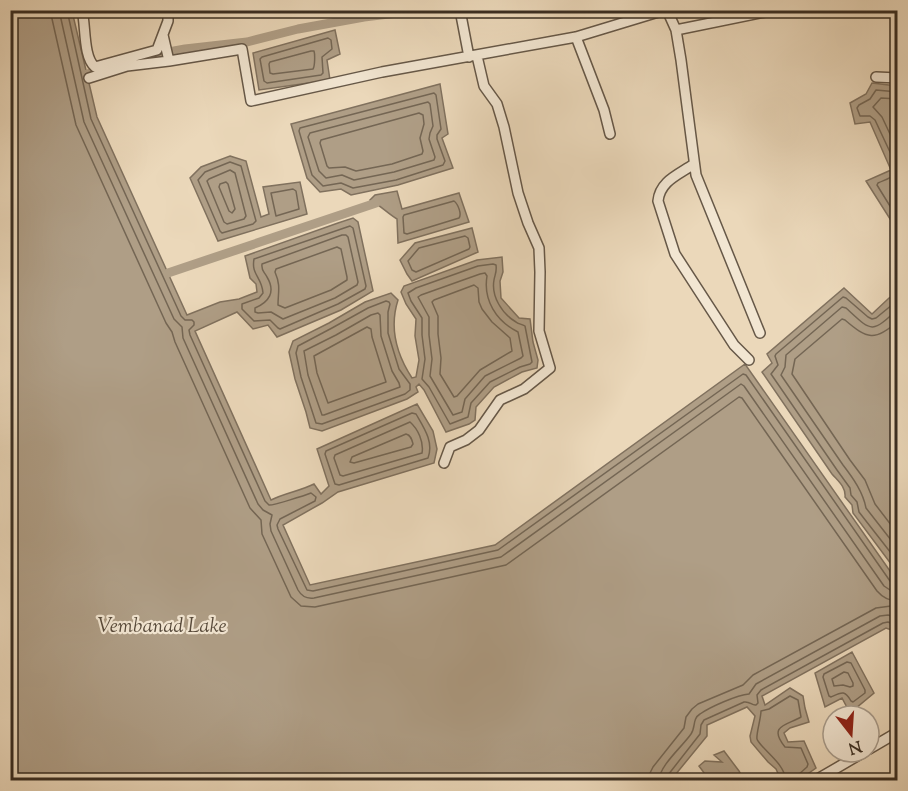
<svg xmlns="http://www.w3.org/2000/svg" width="908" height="791" font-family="'Sorts Mill Goudy',serif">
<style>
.water{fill:#af9e86;stroke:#80715e;stroke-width:1.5}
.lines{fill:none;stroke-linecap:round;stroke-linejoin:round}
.shore{stroke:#746654;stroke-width:1.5}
.canal{stroke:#af9e86;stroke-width:9}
.street-casing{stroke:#665848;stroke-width:12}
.street{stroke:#f2e6d2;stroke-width:9}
.labels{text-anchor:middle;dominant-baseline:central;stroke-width:4.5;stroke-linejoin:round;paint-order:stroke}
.water-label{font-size:20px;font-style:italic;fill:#574a3b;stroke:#f2e6d2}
</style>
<rect width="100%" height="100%" fill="#ebd8ba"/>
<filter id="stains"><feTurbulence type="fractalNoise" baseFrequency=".00333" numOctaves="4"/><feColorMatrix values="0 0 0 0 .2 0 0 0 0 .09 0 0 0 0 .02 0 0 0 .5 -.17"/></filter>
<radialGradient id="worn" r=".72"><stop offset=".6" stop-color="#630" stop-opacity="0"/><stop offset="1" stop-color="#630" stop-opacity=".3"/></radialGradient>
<path class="water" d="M 10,11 L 72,11 L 97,117 L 187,315 L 220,302 L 239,299 L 257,292 L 256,284 L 250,278 L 245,256 L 338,223 L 353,218 L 358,222 L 373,291 L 341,310 L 277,337 L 268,325 L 253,329 L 237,312 L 195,331 L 271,500 C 285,493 300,491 314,484 L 321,494 L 329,486 L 317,449 L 417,404 L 433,431 L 437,449 L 434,463 L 338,492 L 322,503 L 283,525 L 310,585 L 495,545 L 745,364 L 897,581 L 897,632 L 886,628 L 762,696 L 765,705 L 790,688 L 803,696 L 805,708 L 809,722 L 790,728 L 784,733 L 788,742 L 804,741 L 816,768 L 799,780 L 781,780 L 776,769 L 768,762 L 751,742 L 750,736 L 755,716 L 747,707 L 707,725 L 707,736 L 671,780 L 11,780 Z
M 335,30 L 340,54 L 327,60 L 330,80 L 259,90 L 253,53 Z
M 872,83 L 897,86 L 897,230 L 866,181 L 891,170 L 870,122 L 855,124 L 850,103 L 866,94 Z
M 440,84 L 448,134 L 442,138 L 453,168 L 398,185 L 351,195 L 341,189 L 320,192 L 307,178 L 291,124 Z
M 230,156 L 246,161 L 261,217 L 269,214 L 263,187 L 300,182 L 307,214 L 218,241 L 190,178 L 201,167 Z
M 397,191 L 402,209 L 459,193 L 469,222 L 398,243 L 397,219 C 387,213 380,205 370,200 L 375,195 Z
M 472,228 L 478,252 L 412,281 L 407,274 L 400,260 L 415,243 Z
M 502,257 L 503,272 L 500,281 L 501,298 L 519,318 L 530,319 L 533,342 L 538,360 L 537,368 L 522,372 L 494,387 L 476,407 L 475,420 L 469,424 L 446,432 L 424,390 L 419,384 L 416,387 L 418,392 L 407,399 L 322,431 L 310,428 L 306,412 L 295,379 L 289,352 L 293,341 L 329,323 L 365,302 L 391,293 L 398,300 C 389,328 397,355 412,378 L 416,377 L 419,360 L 415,336 L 416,319 L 406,304 L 401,292 L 404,286 L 477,260 Z
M 844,288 L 872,314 L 889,298 L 897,293 L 897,572 L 853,513 L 852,505 L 845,497 C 846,487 838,481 832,474 L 762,372 L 772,363 L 767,354 Z
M 852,652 L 874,693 L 850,713 L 842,698 L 825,707 L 815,673 Z
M 724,751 L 739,771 L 744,780 L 707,780 L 705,774 L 699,766 L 705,761 L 722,762 L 714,755 Z"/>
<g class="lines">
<path class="shore" d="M 50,10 L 76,125 L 166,323 L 172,332 L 175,342 L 250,508 L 261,520 L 262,534 L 291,597 L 301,606 L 315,607 L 506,565 L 739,397 L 742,398 L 877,591 C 883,598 889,601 898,601
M 59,10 L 84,122 L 174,319 L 182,327 L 183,338 L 258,504 L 263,510 L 272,515 L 270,524 L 271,531 L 298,590 C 302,597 307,599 314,598 L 501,557 L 741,384 L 744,386 L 884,586 L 890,590 L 898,592
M 67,10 L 91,119 L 181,316 L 185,320 L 192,320 L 194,322 L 194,325 L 189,330 L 190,335 L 265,501 C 267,503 268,504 269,505 C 272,506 306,495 311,493 L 316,497 L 315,501 L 280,519 L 277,525 L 278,529 L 307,590 L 313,591 L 498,550 L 743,374 L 746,375 L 890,581 L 893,584 L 898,584
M 328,38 L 331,40 L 332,49 L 322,57 L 323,73 L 321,75 L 267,83 L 264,81 L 260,59 L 262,57 Z
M 311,51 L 314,51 C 315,54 315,66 313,69 L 273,74 L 270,73 L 269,64 L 270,62 Z
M 898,92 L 876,90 L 870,99 L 859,105 L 857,108 L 860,116 L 870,116 L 875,120 L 897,167 C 898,177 886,179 878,183 L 877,185 L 898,219
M 434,93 L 436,95 L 441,129 L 437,135 L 437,139 L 445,161 L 443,165 L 396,180 L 353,188 L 341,183 L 323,186 L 312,175 L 299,131 L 300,128 Z
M 898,99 L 881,98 L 873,107 L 882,117 L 898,151
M 428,102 L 430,104 L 433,126 L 430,133 L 429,139 L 435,157 L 434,160 L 394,172 L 354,180 L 342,175 L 326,178 L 319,171 L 308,137 L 310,133 Z
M 419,113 L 423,115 L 424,124 L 420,138 L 423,151 L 422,154 L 392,164 L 356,171 L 345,167 L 329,168 L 327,166 L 320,143 L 321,140 Z
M 230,162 L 241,166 L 256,221 L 253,224 L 222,233 L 220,231 L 198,180 L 205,172 Z
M 230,170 L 235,173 L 246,216 L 244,219 L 227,224 L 224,222 L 207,181 L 209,179 Z
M 226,182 L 228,184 L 235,209 L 232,213 L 229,211 L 219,187 L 220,184 Z
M 293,189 L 296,191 L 299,209 L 276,216 L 271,193 Z
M 454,201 C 458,204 462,214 459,218 L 407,234 L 404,233 L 403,217 L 404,215 Z
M 350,226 L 353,228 L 366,286 L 365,289 L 338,304 L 280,329 L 278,328 L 270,320 L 254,321 L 242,309 L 242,304 L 259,298 L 263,293 C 262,277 251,275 254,259 Z
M 342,235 L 346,235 L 348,237 L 358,282 L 357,285 L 335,298 L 283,319 L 271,312 L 258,313 L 255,312 L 255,308 C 269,302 276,292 267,277 C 264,271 261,271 262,264 Z
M 465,236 L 468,238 L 470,247 L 469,249 L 416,272 L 412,270 L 408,261 L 419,248 Z
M 337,247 L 341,249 L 347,277 L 347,280 L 331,290 L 285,308 L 278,305 C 278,292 281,286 275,272 L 276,269 Z
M 493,264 L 496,265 C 497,272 495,274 494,280 C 491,296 502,314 516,322 C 518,324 522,324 525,326 L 532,362 L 530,364 L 520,367 L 490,382 L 471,403 L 468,417 L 450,424 L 429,387 L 422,379 L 425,359 L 422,335 L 422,318 L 411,301 L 408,293 L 416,288 L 478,266 Z
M 485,273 L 487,276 C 483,300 496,321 518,332 L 523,356 L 521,358 L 485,376 L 465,399 L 462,412 L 453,415 L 430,376 L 432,359 L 429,335 L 429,317 L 418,297 L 421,295 L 480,274 Z
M 474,285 L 478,288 L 479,302 L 482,309 L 492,322 L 510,338 L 512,351 L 480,370 L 457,396 L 454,397 L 440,374 L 441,358 L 438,334 L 438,316 L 432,302 L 434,300 Z
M 898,300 L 876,318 L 872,319 L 868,317 L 846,298 L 843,297 L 776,354 L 775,356 L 778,365 L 771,374 L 837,470 L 850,488 L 851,495 L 857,502 L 859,512 L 898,562
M 386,301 L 389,302 L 390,304 L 388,312 L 388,333 L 399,369 L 410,384 L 410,390 L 405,394 L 322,424 L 316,423 L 301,377 L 296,353 L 298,346 L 332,328 L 368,308 Z
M 898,309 C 871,334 872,332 846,308 L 842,307 L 786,355 L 785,367 L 781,375 L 843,465 C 853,478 863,492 866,508 L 898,549
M 378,313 L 380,315 L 381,336 L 392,371 L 399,383 L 400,387 L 324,415 L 322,415 L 308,375 L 304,351 L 336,335 L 371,315 Z
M 898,321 C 875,342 867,339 845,320 L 842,319 L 795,359 L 792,374 L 850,460 L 865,480 L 875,504 L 898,534
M 367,327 L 371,329 L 372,337 L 386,382 L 328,403 L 317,373 L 314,356 Z
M 412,413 L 416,414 C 424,428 434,442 428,458 L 339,485 L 335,484 L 325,454 L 326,451 Z
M 410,422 C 418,429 424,442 422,453 L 343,476 L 340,475 L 334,458 L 335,455 Z
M 406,434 C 411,435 412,440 413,444 L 411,447 L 354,463 L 350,462 L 352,457 Z
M 847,662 L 851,663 L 865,690 L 865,693 L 853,702 L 851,701 C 845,690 842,692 831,697 L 829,696 L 823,677 L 824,674 Z
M 844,672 L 848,673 L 853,683 L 853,686 L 850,687 L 843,685 L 834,686 L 832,679 Z
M 650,780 L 650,773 L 653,767 L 684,728 L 686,717 L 692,709 L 698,704 L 743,685 L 753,675 L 876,608 L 891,606 L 898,608
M 659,780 C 660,765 682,747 691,734 C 696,727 692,719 700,714 C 710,707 737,695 749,694 L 756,684 L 880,616 L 888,615 L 898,618
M 666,780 L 668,775 L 700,734 L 701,725 L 704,720 L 744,702 C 750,701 752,706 756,705 L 758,703 L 757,695 L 761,690 L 883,623 L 888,622 L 898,626
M 786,780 C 784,766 772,757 762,746 C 761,745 757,740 757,739 C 756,734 761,718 761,711 L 769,709 L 790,696 L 798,700 L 801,717 C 788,725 767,725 785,747 L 801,748 L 808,764 L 807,767 L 798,775 L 797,780"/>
<path class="canal" d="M 147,56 L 185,49 L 247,42 L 298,29 L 364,17 L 405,12 L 409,10
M 87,74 L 105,69
M 168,273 L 376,203"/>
<defs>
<path id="street" d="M 82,10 C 86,26 83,57 95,67 L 157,50 L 168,21 L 168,10
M 460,10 L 469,57
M 667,10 L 676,30 L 681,60 L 696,175 L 760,333
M 676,30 L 775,10
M 163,35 L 169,61
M 576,37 L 604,110 L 610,134
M 876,77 L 898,78
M 89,78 L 127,66 L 169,61 L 242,49 L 251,101 L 382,72 L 576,37 L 665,10
M 694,164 C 678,175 660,181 658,201 L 675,254 L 734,345 L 749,360
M 444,463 L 450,447 L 466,440 L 479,430 L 500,400 L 524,389 L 550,368 L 539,331 L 540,272 L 539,248 L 528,223 L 518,193 L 504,127 L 497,104 L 484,86 L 477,56
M 869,749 L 898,732
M 816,780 L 864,752"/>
</defs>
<use href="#street" class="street-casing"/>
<use href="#street" class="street"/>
</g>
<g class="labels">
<g class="water-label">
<text x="162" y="627">Vembanad Lake</text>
</g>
</g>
<rect width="908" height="791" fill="none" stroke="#ebd8ba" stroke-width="36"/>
<rect x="12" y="12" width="884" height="767" fill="none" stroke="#3a2e22" stroke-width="3"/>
<rect x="18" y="18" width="872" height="755" fill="none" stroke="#3a2e22" stroke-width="1.5"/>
<g transform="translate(851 734) rotate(163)"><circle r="28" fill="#f2e6d2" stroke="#a89c8c" stroke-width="1.5"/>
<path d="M0-4.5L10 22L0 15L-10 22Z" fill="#8f2418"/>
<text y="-9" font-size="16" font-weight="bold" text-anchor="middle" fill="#3a2e22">N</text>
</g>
<rect width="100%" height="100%" filter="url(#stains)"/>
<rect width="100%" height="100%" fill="url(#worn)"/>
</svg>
